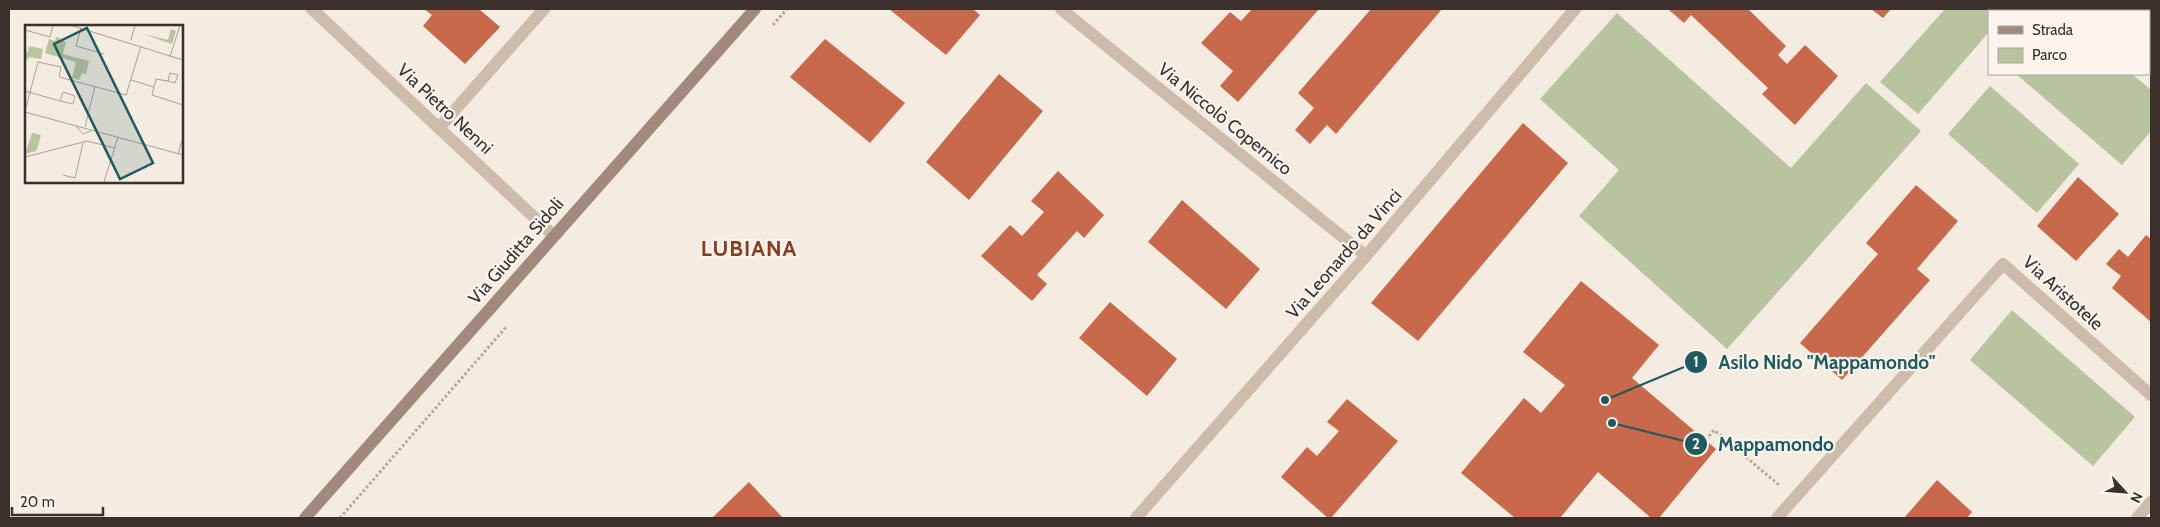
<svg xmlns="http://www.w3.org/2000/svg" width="2160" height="527" font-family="Cabin,sans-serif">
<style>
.green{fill:#b8c4a0}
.building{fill:#c8694b}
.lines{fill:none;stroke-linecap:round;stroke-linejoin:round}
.path{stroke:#b9a596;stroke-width:3;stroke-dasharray:2.5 2.5;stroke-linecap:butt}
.street{stroke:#cdbbac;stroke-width:12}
.secondary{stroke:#a18a7d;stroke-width:12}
.labels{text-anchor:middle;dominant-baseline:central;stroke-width:4.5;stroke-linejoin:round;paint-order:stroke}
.street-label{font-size:18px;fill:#3b302b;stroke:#fbf5ee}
.district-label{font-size:22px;font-weight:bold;letter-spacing:1px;fill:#8c3b22;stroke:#fbf5ee}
.inset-road{fill:none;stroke:#aaa098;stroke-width:1}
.view{fill:#1f5a5e;fill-opacity:0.15;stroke:#1f5a5e;stroke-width:2.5}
.inset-edge{fill:none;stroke:#3b302b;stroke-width:2.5}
.leader{fill:none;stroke:#1f5a5e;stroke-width:2}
.callout-dot{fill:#1f5a5e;stroke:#fbf5ee;stroke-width:2}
.mark-label{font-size:15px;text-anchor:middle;font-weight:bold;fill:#fff}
.callout-label{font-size:19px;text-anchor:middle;font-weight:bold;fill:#1f5a5e;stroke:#fbf5ee;stroke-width:4.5;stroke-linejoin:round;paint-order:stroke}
</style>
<rect width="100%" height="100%" fill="#f4ebe1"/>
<path class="green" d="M 1945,9 L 2009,9 L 2007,11 L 1989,11 L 1989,32 L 1918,114 L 1880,82 Z
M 2075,9 L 2151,9 L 2151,75 L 2149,73 L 2149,11 L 2078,11 Z
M 1617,13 L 1791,168 L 1866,83 L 1921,131 L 1727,349 L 1579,216 L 1619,170 L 1540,99 Z
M 2016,74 L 2132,74 L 2151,90 L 2151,131 L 2122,165 Z
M 1990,86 L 2079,164 L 2037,213 L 1948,134 Z
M 2012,310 L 2135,417 L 2093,466 L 1970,360 Z"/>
<path class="building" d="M 424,9 L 479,9 L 500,27 L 465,64 L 423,26 L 432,15 Z
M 889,9 L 973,9 L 980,15 L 946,55 Z
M 1252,9 L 1319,9 L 1238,102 L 1220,86 L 1233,71 L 1201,43 L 1230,12 L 1241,21 Z
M 1371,9 L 1442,9 L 1336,134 L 1327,125 L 1310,144 L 1295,130 L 1314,108 L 1298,93 Z
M 1668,9 L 1748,9 L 1786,46 L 1778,55 L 1787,64 L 1805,45 L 1838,76 L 1795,125 L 1762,94 L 1768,88 L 1691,15 L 1684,23 Z
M 1871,9 L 1891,9 L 1883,18 Z
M 825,39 L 905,103 L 870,143 L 790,77 Z
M 999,74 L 1043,111 L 969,200 L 926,162 Z
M 1523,123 L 1568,163 L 1418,341 L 1371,303 Z
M 1058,171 L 1104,215 L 1084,238 L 1077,231 L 1037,275 L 1047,284 L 1032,301 L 981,256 L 1010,225 L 1022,236 L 1044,212 L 1031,201 Z
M 2078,177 L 2119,214 L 2076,261 L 2037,226 Z
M 1916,185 L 1958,221 L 1917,269 L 1930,280 L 1842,380 L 1800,343 L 1878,254 L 1866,243 Z
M 1182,200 L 1260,269 L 1226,309 L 1148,242 Z
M 2146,235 L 2151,239 L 2151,322 L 2112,288 L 2121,276 L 2106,264 L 2119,249 L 2128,257 Z
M 1581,281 L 1659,345 L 1632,378 L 1716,449 L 1659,518 L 1651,518 L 1598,472 L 1560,518 L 1515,518 L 1461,473 L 1524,398 L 1541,413 L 1565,385 L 1523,352 Z
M 1110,302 L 1177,359 L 1147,396 L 1079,338 Z
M 1347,399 L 1398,441 L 1331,518 L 1328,518 L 1281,477 L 1307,447 L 1317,456 L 1339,431 L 1327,422 Z
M 1937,480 L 1972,512 L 1967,518 L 1904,518 Z
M 749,482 L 783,518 L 712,518 Z"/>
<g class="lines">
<path class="path" d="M 773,25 L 787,9
M 1706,440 L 1714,430 L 1779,485
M 340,518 L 507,326"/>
<path class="street" d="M 312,9 L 553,235
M 1061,9 L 1366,256
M 439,128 L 544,9
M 1136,518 L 1366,256 L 1575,9
M 1777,518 L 2003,264 L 2151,395
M 2137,518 L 2151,502"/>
<path class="secondary" d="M 305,518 L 755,9"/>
</g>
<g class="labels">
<g class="street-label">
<text transform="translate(445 109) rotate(43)">Via Pietro Nenni</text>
<text transform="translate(1225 119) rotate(39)">Via Niccolò Copernico</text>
<text transform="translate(516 251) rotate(-49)">Via Giuditta Sidoli</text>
<text transform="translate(1344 254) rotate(-49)">Via Leonardo da Vinci</text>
<text transform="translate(2063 293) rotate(42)">Via Aristotele</text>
</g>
<g class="district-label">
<text x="749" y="248">LUBIANA</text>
</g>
</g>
<g transform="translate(25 25)">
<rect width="158" height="158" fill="#f4ebe1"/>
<path d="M 146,4 L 151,6 L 147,19 L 118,9 L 143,15 ZM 31,12 L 36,13 L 32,28 L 36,15 L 41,17 L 38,29 L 64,36 L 61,49 L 57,48 L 54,55 L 47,53 L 51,37 L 20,28 L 24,14 L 30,16 ZM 4,21 L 18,24 L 16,34 L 4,32 L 0,37 L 0,26 L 3,27 ZM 7,108 L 16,110 L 13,121 L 11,126 L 0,129 Z" fill="#b8c4a0"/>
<path class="inset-road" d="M 45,0 L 158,35M 56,3 L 51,21 L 79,29M 0,5 L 25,12 L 28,0M 106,15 L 110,0M 145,32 L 155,0M 145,48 L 153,50 L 150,58 L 143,56 ZM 106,55 L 129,62M 143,56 L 131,54 L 127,70 L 158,80M 0,66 L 35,76 L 48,79 L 50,71 L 38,67 L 35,76M 0,86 L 13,37 L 36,42 L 34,52 L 101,70 L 116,21M 0,87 L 158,130M 51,101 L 58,109 L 66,106M 60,102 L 70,61M 153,129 L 158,112M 0,132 L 62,116 L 90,123M 38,150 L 50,153 L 58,118M 79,157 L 93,112"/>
<path class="view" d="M 62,3 L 128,138 L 95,154 L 29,19 Z"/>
<rect width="158" height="158" class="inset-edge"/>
</g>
<path class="leader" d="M1605 400L1696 362M1612 423L1696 444"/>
<g class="callout-dot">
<circle cx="1605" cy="400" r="5"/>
<circle cx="1612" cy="423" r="5"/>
<circle cx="1696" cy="362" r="12"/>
<circle cx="1696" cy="444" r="12"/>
</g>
<g class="mark-label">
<text x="1696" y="367">1</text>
<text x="1696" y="449">2</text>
</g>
<g class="callout-label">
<text x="1827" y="369">Asilo Nido "Mappamondo"</text>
<text x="1776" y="451">Mappamondo</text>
</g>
<rect width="2160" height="527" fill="none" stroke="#3b302b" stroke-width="20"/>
<rect x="1988" y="10" width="162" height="65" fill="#fbf5ee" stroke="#aea6a0"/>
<rect x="1998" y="26" width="25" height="8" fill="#a18a7d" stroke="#aea6a0"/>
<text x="2032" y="35" font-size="15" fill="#3b302b">Strada</text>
<rect x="1998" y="48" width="25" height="15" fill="#b8c4a0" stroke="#aea6a0"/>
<text x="2032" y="60" font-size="15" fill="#3b302b">Parco</text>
<g transform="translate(2125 492) rotate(116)" stroke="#fbf5ee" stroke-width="4" paint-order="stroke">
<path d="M0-4L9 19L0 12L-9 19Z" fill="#3b302b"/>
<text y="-8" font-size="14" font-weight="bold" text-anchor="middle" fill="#3b302b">N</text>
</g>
<path d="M12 507v8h91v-8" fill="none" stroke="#3b302b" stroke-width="2.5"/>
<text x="20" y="507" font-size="15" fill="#3b302b" stroke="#fbf5ee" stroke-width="4" paint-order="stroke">20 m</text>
</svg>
